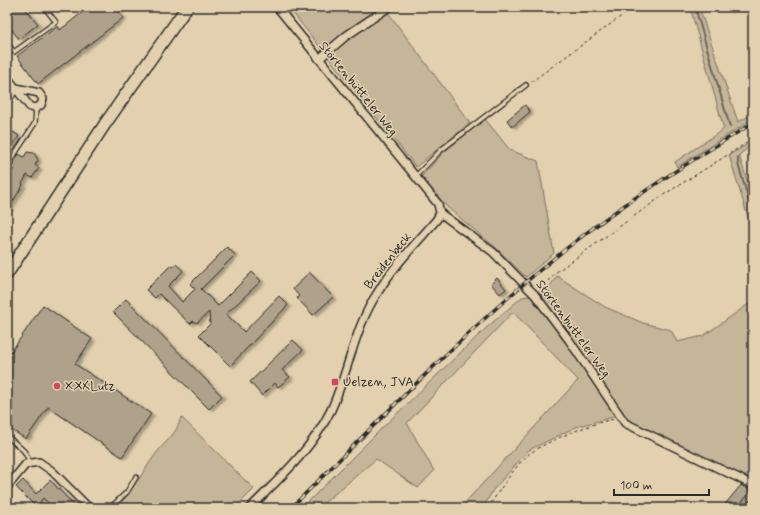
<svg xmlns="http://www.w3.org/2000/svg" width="760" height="515" font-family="Mynerve,sans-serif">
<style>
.green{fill:#c5b599;stroke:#787062}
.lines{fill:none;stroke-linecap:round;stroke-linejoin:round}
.stream{stroke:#6e665a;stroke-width:2}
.building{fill:#b0a28a;stroke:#2b2b2b;filter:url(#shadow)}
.lane-casing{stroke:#2b2b2b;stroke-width:6}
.street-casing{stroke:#2b2b2b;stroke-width:10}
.primary-casing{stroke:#2b2b2b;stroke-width:14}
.path{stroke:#2b2b2b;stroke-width:1;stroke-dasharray:3 3;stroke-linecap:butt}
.lane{stroke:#e3d0ae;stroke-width:3.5}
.street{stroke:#e3d0ae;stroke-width:7}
.primary{stroke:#e3d0ae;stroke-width:11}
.rail-casing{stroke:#2b2b2b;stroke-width:3.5}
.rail{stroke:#e3d0ae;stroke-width:2;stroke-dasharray:6;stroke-linecap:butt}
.poi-dot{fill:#d1495b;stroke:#e3d0ae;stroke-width:1.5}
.labels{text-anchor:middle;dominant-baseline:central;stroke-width:3;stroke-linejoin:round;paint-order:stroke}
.street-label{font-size:13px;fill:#2b2b2b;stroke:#e3d0ae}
.poi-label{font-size:13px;fill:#2b2b2b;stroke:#e3d0ae;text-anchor:start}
</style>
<defs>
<filter id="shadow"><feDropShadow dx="3.5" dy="2" stdDeviation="1" flood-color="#0004"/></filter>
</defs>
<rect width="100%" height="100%" fill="#e3d0ae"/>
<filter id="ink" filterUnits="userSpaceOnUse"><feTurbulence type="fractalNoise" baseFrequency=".025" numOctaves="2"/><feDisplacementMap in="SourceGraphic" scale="8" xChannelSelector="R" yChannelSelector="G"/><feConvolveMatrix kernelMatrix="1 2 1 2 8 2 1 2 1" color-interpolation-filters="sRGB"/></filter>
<g filter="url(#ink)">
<path class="green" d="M 288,7 L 384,7 L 470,123 L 416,167 Z
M 690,7 L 699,7 L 738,122 L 753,114 L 753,119 L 677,167 L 675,162 L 724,129 Z
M 485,119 L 510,150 L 538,161 L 554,253 L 526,277 L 496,248 L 447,207 L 421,177 L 444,152 Z
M 753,141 L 753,144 L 739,155 L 753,199 L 753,234 L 729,155 Z
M 557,276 L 605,307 L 643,323 L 671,330 L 677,342 L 703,336 L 753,301 L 753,468 L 746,478 L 628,421 L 624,414 L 576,427 L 529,450 L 493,490 L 483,508 L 460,508 L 578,380 L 513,312 L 407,423 L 434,471 L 418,488 L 376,459 L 318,508 L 302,508 L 379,431 L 484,330 L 522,297 L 544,294 Z
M 181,417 L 254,489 L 235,508 L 116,508 C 132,492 142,473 155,455 C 165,441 177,435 181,417 Z"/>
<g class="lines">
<path class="stream" d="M 695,7 L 730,127
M 738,157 L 738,164 L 753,214"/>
</g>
<path class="building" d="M 7,7 L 24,7 L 38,24 L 19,39 L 7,24 Z
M 89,7 L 115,7 L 123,18 L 38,84 L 17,56 L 58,26 L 60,30 Z
M 525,105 L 530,112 L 512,127 L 507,120 Z
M 7,128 L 19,136 L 7,154 Z
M 27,152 L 34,153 L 38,160 L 35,165 L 39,168 L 32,178 L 27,175 L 22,184 L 23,185 L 7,211 L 7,179 L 15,167 L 12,165 L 19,154 L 24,157 Z
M 227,247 L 235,255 L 201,289 L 218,306 L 252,272 L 261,281 L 226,314 L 244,332 L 279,296 L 288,305 L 230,366 L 199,335 L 210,324 L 209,312 L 197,323 L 193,321 L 190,324 L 159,294 L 155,298 L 146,290 L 171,265 L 173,267 L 176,264 L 183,271 L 168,286 L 182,302 L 195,289 L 190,284 Z
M 309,272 L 333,297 L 313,315 L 297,298 L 299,296 L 293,289 Z
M 497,278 L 506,289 L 500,294 L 491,284 Z
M 126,299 L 222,396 L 209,409 L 113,312 Z
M 43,305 L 92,339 L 75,364 L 151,414 L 122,457 L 48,407 L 26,439 L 7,427 L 7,358 Z
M 293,340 L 303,350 L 282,370 L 290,377 L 278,387 L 275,383 L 262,396 L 250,382 Z
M 23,480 L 36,494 L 50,480 L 74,505 L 71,508 L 53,508 L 43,498 L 36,507 L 16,487 Z
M 741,485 L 751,491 L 737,508 L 722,508 Z"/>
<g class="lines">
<defs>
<path id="lane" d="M 7,43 L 14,52 L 56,22 L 44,7
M 7,105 L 16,90
M 7,166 L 35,123 L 36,108
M 415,177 L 441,150 L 526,85
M 7,436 L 24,451 L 30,462
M 110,508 L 127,492 L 136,477"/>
<path id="street" d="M 277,7 L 438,204 L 440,213 L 493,252 L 535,295 L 569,340 L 625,423 L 753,485
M 319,59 L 346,36 L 389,7
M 7,77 L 30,107 L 36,108 L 41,105 L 43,99 L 39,93 L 16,88
M 7,487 L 26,464 L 39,462 L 52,471 L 89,508
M 250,508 C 280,478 312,449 331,410 C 349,371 354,328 378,292 C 394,265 417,243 437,219 L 440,213
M 751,508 L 753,504"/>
<path id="primary" d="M 7,274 L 105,124 L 187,7"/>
</defs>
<use href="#lane" class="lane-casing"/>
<use href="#street" class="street-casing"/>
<use href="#primary" class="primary-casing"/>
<path class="path" d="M 531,82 L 634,7
M 7,287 L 10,283
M 540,290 L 555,273 L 665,194 L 753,139
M 488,508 C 496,495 518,462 529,454 C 549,440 591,423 615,419"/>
<use href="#lane" class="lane"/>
<use href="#street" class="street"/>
<use href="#primary" class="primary"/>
<defs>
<path id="rail" d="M 291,508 C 381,419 468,327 567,248 C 626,201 689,162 753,123"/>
</defs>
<use href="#rail" class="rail-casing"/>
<use href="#rail" class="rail"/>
</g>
</g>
<g class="poi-dot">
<rect x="331" y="378" width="8" height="8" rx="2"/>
<circle cx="57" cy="386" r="4"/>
</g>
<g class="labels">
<g class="street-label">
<text transform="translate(358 89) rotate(51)">Störtenbütteler Weg</text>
<text transform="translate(388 261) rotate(-52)">Breidenbeck</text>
<text transform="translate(573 329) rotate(54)">Störtenbütteler Weg</text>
</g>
<g class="poi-label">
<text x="343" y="382">Uelzen, JVA</text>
<text x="65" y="386">XXXLutz</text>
</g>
</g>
<rect width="760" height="515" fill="none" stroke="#e3d0ae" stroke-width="24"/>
<rect x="12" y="12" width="736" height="491" fill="none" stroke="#2b2b2b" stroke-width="1.5" filter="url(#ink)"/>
<path d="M614 489v6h95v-6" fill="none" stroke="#2b2b2b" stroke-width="2"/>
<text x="620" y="489" font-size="12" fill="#2b2b2b" stroke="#e3d0ae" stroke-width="3" paint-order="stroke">100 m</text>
</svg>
